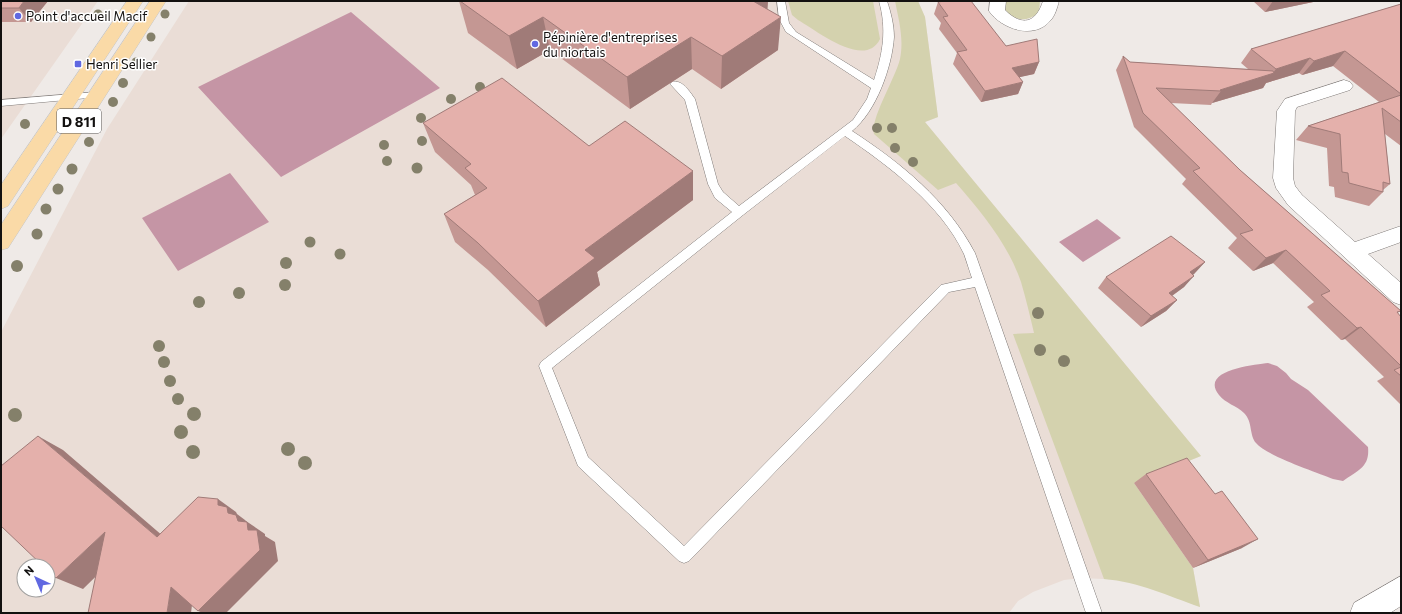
<svg xmlns="http://www.w3.org/2000/svg" width="1402" height="614" font-family="Commissioner,sans-serif">
<style>
.built{fill:#eaddd6;fill-rule:evenodd}
.green{fill:#d4d2ae}
.water{fill:#c595a5}
.lines{fill:none;stroke-linecap:round;stroke-linejoin:round}
.lane-casing{stroke:#7f7a78;stroke-width:1}
.street-casing{stroke:#7f7a78;stroke-width:1}
.secondary-casing{stroke:#7f7a78;stroke-width:1}
.primary-casing{stroke:#c6c6c6;stroke-width:1}
.lane{fill:#fff;fill-rule:evenodd}
.street{fill:#fff;fill-rule:evenodd}
.secondary{fill:#fff;fill-rule:evenodd}
.primary{fill:#fadaa7;fill-rule:evenodd}
.tree{fill:#84806a}
.wall{fill:#c49793}
.shaded-wall{fill:#a07b78}
.building{fill:#e4b0ab;stroke:#a07b78}
.poi-dot{fill:#6068e1;stroke:#fff;stroke-width:1.5}
.labels{text-anchor:middle;dominant-baseline:central;stroke-width:3;stroke-linejoin:round;paint-order:stroke}
.far-poi-label{font-size:13px;fill:#131110;stroke:#fff;text-anchor:start}
.shield{fill:#fff;stroke:#5a5858;stroke-width:1}
.shield-label{font-size:14px;font-weight:bold;fill:#131110}
</style>
<rect width="100%" height="100%" fill="#efeae7"/>
<path class="built" d="M 1,1 L 98,1 L 1,139 Z
M 189,1 L 918,1 L 925,17 L 938,117 L 925,122 L 1201,456 L 1134,483 L 1193,568 L 1200,607 L 1143,585 L 1123,580 L 1082,578 L 1064,580 L 1033,592 L 1018,601 L 1009,613 L 1,613 L 1,332 L 107,129 ZM 24,566 L 48,566 L 48,590 L 24,590 Z"/>
<path class="green" d="M 788,1 L 873,1 L 880,39 C 865,70 816,30 798,20 L 792,15 Z
M 895,1 L 918,1 L 925,17 L 938,117 L 925,122 L 1201,456 L 1134,483 L 1193,568 L 1200,607 C 1168,596 1139,582 1104,579 L 1013,334 L 1034,333 C 1030,316 1026,299 1021,282 C 1008,244 982,213 956,183 L 938,190 L 874,134 C 870,119 895,79 900,59 C 904,39 899,21 895,1 Z
M 1007,1 L 1040,1 L 1039,13 C 1026,22 1017,21 1005,12 L 1004,6 Z"/>
<path class="water" d="M 351,12 L 440,88 L 281,177 L 198,87 Z
M 230,173 L 269,222 L 178,271 L 142,218 Z
M 1097,219 L 1121,238 L 1083,262 L 1059,242 Z
M 1268,363 L 1277,366 L 1286,373 L 1291,379 L 1308,390 L 1368,447 C 1370,467 1358,470 1343,481 L 1333,479 C 1316,472 1267,456 1256,443 C 1249,435 1253,422 1244,413 C 1237,406 1225,403 1219,395 C 1199,370 1254,365 1268,363 Z"/>
<g class="lines">
<defs>
<path id="lane" d="M 777,1 L 785,1 L 789,23 L 796,32 L 874,80 C 883,53 887,29 879,1 L 887,1 C 891,13 894,25 894,37 C 892,67 876,112 852,131 C 901,163 947,200 975,253 L 1102,613 L 1086,613 L 975,287 L 949,292 L 689,561 L 684,563 L 679,561 L 578,466 L 539,366 L 541,362 L 732,212 L 715,198 L 708,184 L 685,100 L 672,86 L 670,84 L 672,82 C 682,79 690,92 695,99 L 718,184 L 723,192 L 739,206 L 853,120 L 867,99 L 871,88 L 786,32 L 779,19 ZM 845,136 C 889,166 941,205 964,254 C 967,262 969,270 972,278 L 941,285 L 684,546 L 588,457 L 552,368 L 743,215 Z
M 96,92 L 99,93 L 101,95 L 99,97 L 1,106 L 1,100 Z"/>
<path id="street" d="M 990,1 L 1006,1 L 1005,10 C 1022,27 1036,23 1043,1 L 1059,1 C 1057,8 1055,16 1050,21 C 1034,40 1001,29 989,11 Z
M 1344,80 L 1350,82 L 1353,86 L 1350,90 L 1297,107 L 1295,111 L 1293,178 L 1295,186 L 1302,195 L 1355,242 L 1401,226 L 1401,242 L 1368,254 L 1401,283 L 1401,305 L 1393,302 L 1288,205 L 1276,188 L 1273,178 L 1277,111 L 1285,99 Z"/>
<path id="secondary" d="M 1401,576 L 1401,606 L 1390,613 L 1350,613 L 1354,603 Z"/>
<path id="primary" d="M 127,1 L 143,1 L 8,206 L 1,209 L 1,185 Z
M 150,1 L 166,1 L 8,248 L 1,250 L 1,225 Z"/>
</defs>
<use href="#lane" class="lane-casing"/>
<use href="#street" class="street-casing"/>
<use href="#secondary" class="secondary-casing"/>
<use href="#primary" class="primary-casing"/>
<use href="#lane" class="lane"/>
<use href="#street" class="street"/>
<use href="#secondary" class="secondary"/>
<use href="#primary" class="primary"/>
</g>
<g class="tree">
<circle cx="98" cy="14" r="4.5"/>
<circle cx="165" cy="14" r="4.5"/>
<circle cx="151" cy="37" r="4.5"/>
<circle cx="136" cy="62" r="4.5"/>
<circle cx="123" cy="83" r="5"/>
<circle cx="480" cy="87" r="5"/>
<circle cx="451" cy="99" r="5"/>
<circle cx="113" cy="102" r="5"/>
<circle cx="421" cy="118" r="5"/>
<circle cx="96" cy="123" r="5"/>
<circle cx="25" cy="124" r="5"/>
<circle cx="877" cy="128" r="5"/>
<circle cx="892" cy="128" r="5"/>
<circle cx="422" cy="141" r="5"/>
<circle cx="89" cy="142" r="5"/>
<circle cx="384" cy="145" r="5"/>
<circle cx="895" cy="148" r="5"/>
<circle cx="387" cy="161" r="5"/>
<circle cx="913" cy="162" r="5"/>
<circle cx="417" cy="168" r="5.5"/>
<circle cx="72" cy="169" r="5.5"/>
<circle cx="58" cy="189" r="5.5"/>
<circle cx="46" cy="209" r="5.5"/>
<circle cx="37" cy="234" r="5.5"/>
<circle cx="310" cy="242" r="5.5"/>
<circle cx="340" cy="254" r="5.5"/>
<circle cx="286" cy="263" r="6"/>
<circle cx="17" cy="266" r="6"/>
<circle cx="285" cy="285" r="6"/>
<circle cx="239" cy="293" r="6"/>
<circle cx="199" cy="302" r="6"/>
<circle cx="1038" cy="313" r="6"/>
<circle cx="159" cy="346" r="6"/>
<circle cx="1040" cy="350" r="6"/>
<circle cx="1064" cy="361" r="6"/>
<circle cx="164" cy="362" r="6"/>
<circle cx="170" cy="381" r="6"/>
<circle cx="178" cy="399" r="6"/>
<circle cx="194" cy="414" r="7"/>
<circle cx="15" cy="415" r="7"/>
<circle cx="181" cy="432" r="7"/>
<circle cx="288" cy="449" r="7"/>
<circle cx="193" cy="452" r="7"/>
<circle cx="305" cy="463" r="7"/>
</g>
<path class="wall" d="M 48,1 L 31,22 L 1,22 L 1,8 Z
M 459,1 L 768,1 L 767,10 L 778,50 L 721,89 L 692,69 L 630,109 L 550,50 L 517,69 L 468,33 Z
M 1253,1 L 1318,1 L 1265,12 Z
M 938,2 L 1006,46 L 1039,62 L 1034,74 L 1019,77 L 1023,82 L 1018,94 L 981,102 L 953,64 L 957,53 L 939,29 L 941,23 L 934,14 Z
M 1401,4 L 1401,146 L 1385,134 L 1390,184 L 1383,190 L 1383,192 L 1369,206 L 1335,197 L 1334,187 L 1329,186 L 1327,148 L 1296,140 L 1308,126 L 1379,102 L 1333,66 L 1302,75 L 1299,73 L 1266,83 L 1263,88 L 1212,103 L 1211,105 L 1171,103 L 1240,170 L 1401,311 L 1397,313 L 1401,317 L 1401,405 L 1377,381 L 1384,377 L 1345,339 L 1341,340 L 1307,307 L 1314,302 L 1273,263 L 1253,271 L 1228,248 L 1237,238 L 1182,184 L 1186,179 L 1134,127 L 1116,70 L 1123,56 L 1130,62 L 1248,69 L 1241,63 L 1251,49 Z
M 423,123 L 589,146 L 693,171 L 693,200 L 597,272 L 600,285 L 546,327 L 488,270 L 455,242 L 444,214 L 475,195 L 471,185 L 435,152 Z
M 1205,262 L 1193,275 L 1184,287 L 1172,296 L 1177,300 L 1166,311 L 1141,327 L 1098,288 L 1106,277 Z
M 1146,474 L 1242,548 L 1193,568 L 1134,483 Z"/>
<path class="shaded-wall" d="M 24,1 L 48,1 L 31,22 L 19,8 Z
M 746,1 L 768,1 L 767,15 Z
M 1273,1 L 1318,1 L 1265,12 Z
M 543,17 L 550,50 L 517,69 L 509,36 Z
M 781,17 L 778,50 L 721,89 L 722,56 Z
M 691,37 L 692,69 L 630,109 L 627,77 Z
M 1345,51 L 1333,66 L 1302,75 L 1314,61 Z
M 1310,58 L 1299,73 L 1266,83 L 1263,88 L 1212,103 L 1221,91 L 1220,90 L 1273,73 L 1276,69 Z
M 1039,62 L 1034,74 L 1007,80 L 1012,68 Z
M 1023,82 L 1018,94 L 981,102 L 985,91 Z
M 693,171 L 693,200 L 597,272 L 600,285 L 546,327 L 538,301 L 585,250 Z
M 1286,250 L 1273,263 L 1253,271 L 1266,258 Z
M 1205,262 L 1194,274 L 1180,284 L 1190,272 Z
M 1194,276 L 1184,287 L 1159,305 L 1169,293 Z
M 1177,300 L 1166,311 L 1141,327 L 1151,316 Z
M 1361,327 L 1345,339 L 1341,340 L 1357,328 Z
M 38,436 L 63,450 L 178,549 L 157,537 Z
M 218,499 L 236,512 L 237,514 L 245,520 L 246,521 L 265,534 L 265,536 L 275,542 L 278,561 L 226,613 L 203,613 L 198,611 L 248,530 L 218,505 Z
M 105,532 L 129,544 L 83,589 L 56,578 Z
M 1258,539 L 1242,548 L 1193,568 L 1208,560 Z
M 171,587 L 193,597 L 191,613 L 167,613 Z"/>
<path class="building" d="M 1,1 L 24,1 L 19,8 L 1,8 Z
M 460,1 L 753,1 L 781,17 L 722,56 L 691,37 L 627,77 L 543,17 L 509,36 Z
M 944,1 L 971,1 L 1006,46 L 1037,39 L 1039,62 L 1012,68 L 1023,82 L 985,91 L 957,52 L 967,50 L 943,17 L 948,16 L 938,2 Z
M 1401,4 L 1401,94 L 1345,51 L 1314,61 L 1310,58 L 1276,69 L 1251,49 Z
M 1123,56 L 1130,62 L 1273,71 L 1274,73 L 1220,90 L 1221,91 L 1156,88 L 1240,170 L 1401,311 L 1397,312 L 1401,317 L 1401,366 L 1361,327 L 1357,328 L 1321,295 L 1330,291 L 1286,250 L 1266,258 L 1240,234 L 1253,230 L 1193,171 L 1200,168 L 1143,113 Z
M 502,78 L 589,146 L 625,121 L 693,171 L 585,250 L 595,258 L 538,301 L 478,243 L 444,214 L 487,188 L 465,168 L 471,164 L 423,123 Z
M 1401,95 L 1401,122 L 1382,108 L 1390,184 L 1383,182 L 1383,192 L 1349,183 L 1348,173 L 1342,172 L 1340,134 L 1308,126 Z
M 1171,236 L 1205,262 L 1190,272 L 1194,276 L 1169,293 L 1177,300 L 1151,316 L 1106,277 Z
M 1401,367 L 1401,376 L 1394,370 Z
M 38,436 L 157,537 L 198,497 L 218,499 L 218,505 L 227,507 L 228,513 L 236,515 L 238,521 L 247,522 L 248,530 L 257,530 L 260,550 L 198,611 L 171,587 L 167,613 L 88,613 L 105,532 L 56,578 L 48,571 L 48,566 L 43,566 L 1,526 L 1,466 Z
M 1187,458 L 1215,494 L 1222,491 L 1258,539 L 1208,560 L 1146,474 Z"/>
<g class="poi-dot">
<circle cx="18" cy="16" r="4"/>
<circle cx="535" cy="44" r="4"/>
<rect x="74" y="60" width="8" height="8" rx="2"/>
</g>
<g class="labels">
<g class="far-poi-label">
<text x="26" y="16">Point d'accueil Macif</text>
<text x="543" y="37">Pépinière d'entreprises<tspan x="543" dy="15">du niortais</tspan></text>
<text x="86" y="64">Henri Sellier</text>
</g>
<rect class="shield" x="57" y="109" width="44" height="24" rx="3"/>
<g class="shield-label">
<text x="79" y="121">D 811</text>
</g>
</g>
<rect width="1402" height="614" fill="none" stroke="#131110" stroke-width="4"/>
<g transform="translate(36 578) rotate(316)"><circle r="19" fill="#ffffff" stroke="#a1a09f"/>
<path d="M0-3L7 15L0 10L-7 15Z" fill="#6068e1"/>
<text y="-6" font-size="11" font-weight="bold" text-anchor="middle" fill="#131110">N</text>
</g>
</svg>
